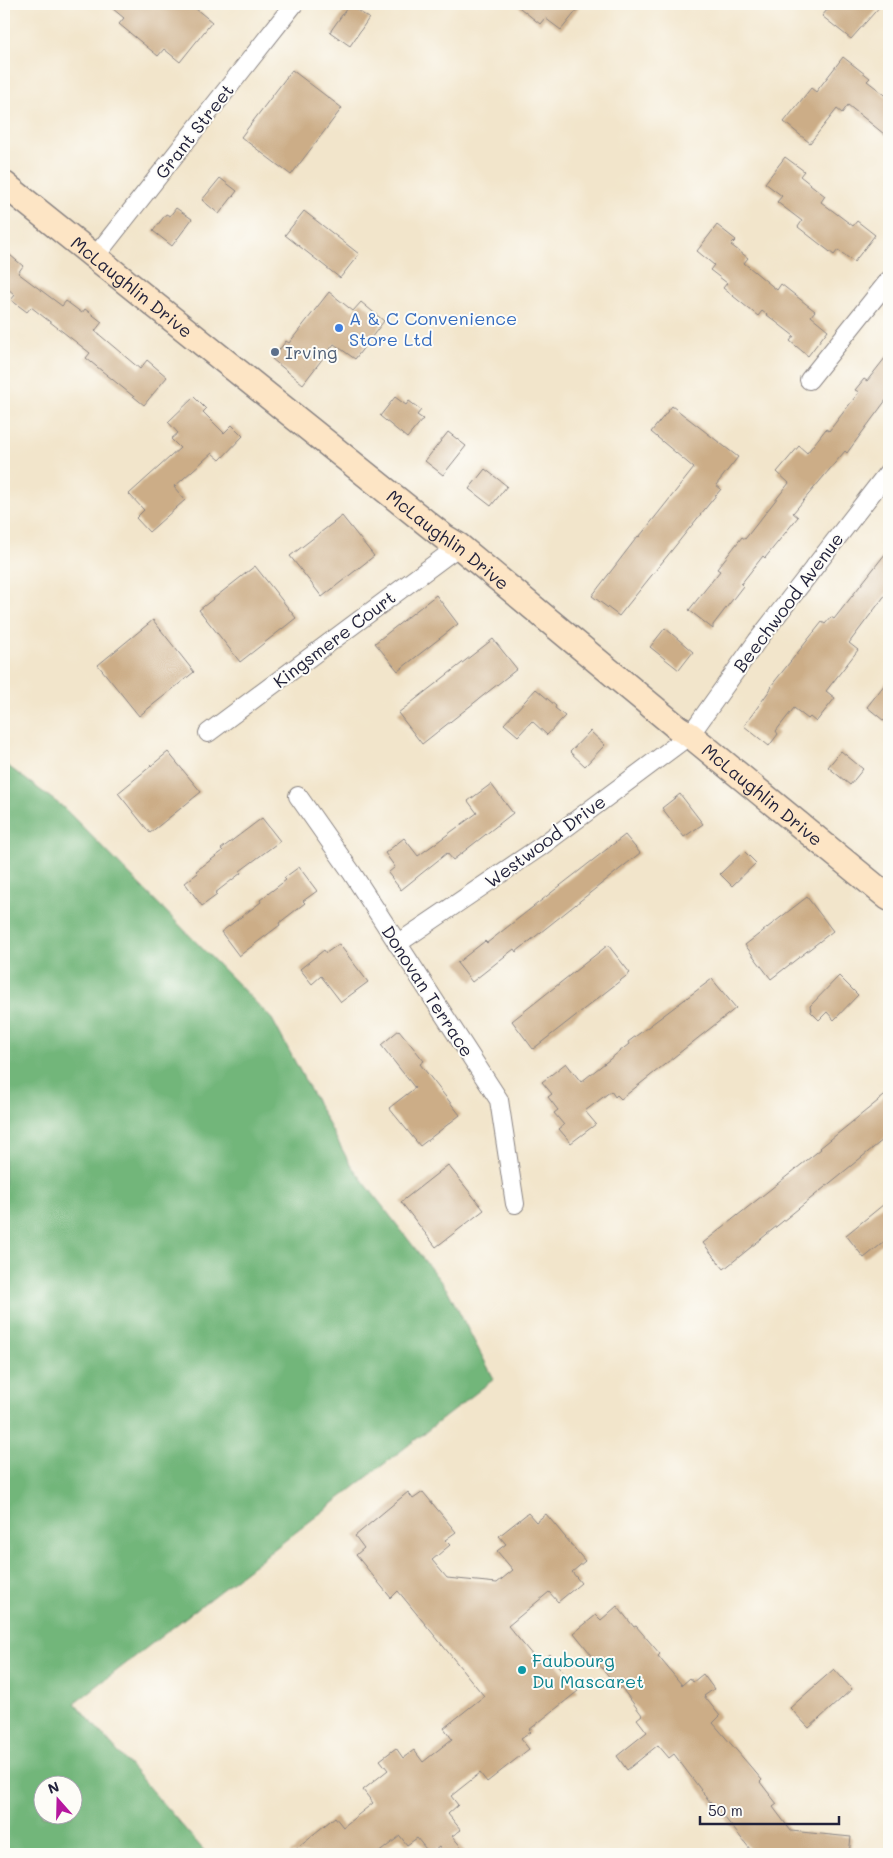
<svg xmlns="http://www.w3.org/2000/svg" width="893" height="1858" font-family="Mali,sans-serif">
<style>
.forest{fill:#72b67a;stroke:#4a6c5a;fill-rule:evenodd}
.building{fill:#ccad87}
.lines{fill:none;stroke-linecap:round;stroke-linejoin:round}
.minor-casing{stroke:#8a8483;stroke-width:20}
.secondary-casing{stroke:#8a8483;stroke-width:28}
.minor{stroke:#fff;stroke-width:18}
.secondary{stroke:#fde5c5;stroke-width:25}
.shop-dot{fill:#3f7fe0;stroke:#fdfcf7;stroke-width:2}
.service-dot{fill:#5c6f8a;stroke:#fdfcf7;stroke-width:2}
.culture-dot{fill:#0f9aa8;stroke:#fdfcf7;stroke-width:2}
.labels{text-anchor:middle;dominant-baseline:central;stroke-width:4;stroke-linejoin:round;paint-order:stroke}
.street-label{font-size:18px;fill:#22223b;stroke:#fdfcf7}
.shop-label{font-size:18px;fill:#366cbe;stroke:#fdfcf7;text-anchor:start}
.service-label{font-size:18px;fill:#4e5e75;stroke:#fdfcf7;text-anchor:start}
.culture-label{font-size:18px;fill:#0d838f;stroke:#fdfcf7;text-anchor:start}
</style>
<rect width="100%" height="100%" fill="#fdfcf7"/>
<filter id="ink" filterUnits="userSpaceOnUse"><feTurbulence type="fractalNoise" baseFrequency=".02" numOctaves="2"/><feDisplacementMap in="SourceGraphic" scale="10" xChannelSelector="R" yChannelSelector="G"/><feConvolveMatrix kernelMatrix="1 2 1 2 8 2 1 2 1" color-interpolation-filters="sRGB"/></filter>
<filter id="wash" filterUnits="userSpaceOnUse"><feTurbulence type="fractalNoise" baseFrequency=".0096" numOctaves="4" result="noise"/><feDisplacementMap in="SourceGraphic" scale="20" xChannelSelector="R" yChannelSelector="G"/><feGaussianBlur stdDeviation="1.12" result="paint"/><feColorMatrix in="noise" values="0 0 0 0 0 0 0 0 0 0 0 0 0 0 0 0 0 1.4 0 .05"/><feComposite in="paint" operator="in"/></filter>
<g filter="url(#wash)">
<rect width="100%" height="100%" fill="#f2e5cb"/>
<path class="forest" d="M 4,763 L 63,807 L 272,1019 L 350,1164 L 448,1291 L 494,1379 L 75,1703 L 207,1854 L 4,1854 ZM 42,1786 L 72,1786 L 72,1816 L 42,1816 Z"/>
<g id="blocks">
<path class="building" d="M 107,4 L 190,4 L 212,22 L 180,62 L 164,49 L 158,56 L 119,24 L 124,18 Z
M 515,4 L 582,4 L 561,30 L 545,18 L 540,24 Z
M 832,4 L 882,4 L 851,39 L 822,16 Z
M 349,5 L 369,18 L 350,46 L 330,32 Z
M 843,57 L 870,78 L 867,81 L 889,98 L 889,138 L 848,105 L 842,113 L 837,109 L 810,143 L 784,122 L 811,88 L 816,92 Z
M 292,70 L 342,108 L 291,175 L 241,137 Z
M 785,157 L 804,171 L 800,176 L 825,196 L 821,202 L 853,226 L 857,221 L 875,235 L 854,262 L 838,250 L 834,255 L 798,227 L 802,221 L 777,202 L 782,196 L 765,183 Z
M 220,178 L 237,191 L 219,214 L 202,200 Z
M 176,208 L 192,219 L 172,246 L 153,231 L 166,214 L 170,216 Z
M 304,211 L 359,254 L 340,278 L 285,235 Z
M 717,225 L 736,240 L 731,245 L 748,258 L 744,263 L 777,290 L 781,284 L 815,311 L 811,316 L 828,330 L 808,356 L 790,341 L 794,336 L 762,311 L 758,316 L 723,288 L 727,283 L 710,270 L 714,265 L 697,251 Z
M 4,250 L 23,266 L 18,273 L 62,306 L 66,301 L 82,313 L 85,309 L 102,322 L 95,331 L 140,369 L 147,360 L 167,377 L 144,405 L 86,358 L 90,353 L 31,307 L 27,312 L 11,300 L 15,295 L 6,287 L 4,290 Z
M 329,292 L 353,311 L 361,302 L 384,321 L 355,359 L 334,344 L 303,384 L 272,359 L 286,341 L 289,343 Z
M 889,353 L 889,396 L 847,453 L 845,451 L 793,513 L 798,517 L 765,558 L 763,556 L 741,584 L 743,586 L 713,625 L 713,629 L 689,610 L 720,571 L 717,569 L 742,537 L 745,539 L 789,483 L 777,472 L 799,446 L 807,453 L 826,429 L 829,431 L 859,392 L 855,390 L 864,379 L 867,381 Z
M 194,397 L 206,409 L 203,412 L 224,433 L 232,425 L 243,436 L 220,460 L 212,453 L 174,487 L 185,500 L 149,532 L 136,518 L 144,510 L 129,494 L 180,448 L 171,439 L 178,433 L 168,422 Z
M 395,397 L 406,405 L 409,401 L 421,410 L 417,415 L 423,419 L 407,438 L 380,416 Z
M 672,406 L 738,457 L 716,485 L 721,489 L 619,616 L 592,596 L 638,536 L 639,537 L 644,531 L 694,468 L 651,432 Z
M 448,432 L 466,446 L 443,475 L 425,461 Z
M 485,469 L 507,486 L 491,506 L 469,489 Z
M 342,516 L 374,556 L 322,597 L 290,556 Z
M 889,549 L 889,590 L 849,643 L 858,650 L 826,691 L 835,698 L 816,722 L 810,717 L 808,719 L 794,708 L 776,731 L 778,734 L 769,746 L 744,726 L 772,687 L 771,686 L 822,622 L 825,624 L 831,617 L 834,619 Z
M 255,566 L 296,618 L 240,662 L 199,610 Z
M 436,595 L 458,624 L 398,671 L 375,643 Z
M 153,620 L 194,672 L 139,716 L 98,665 Z
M 665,628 L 693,652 L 679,670 L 650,647 Z
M 493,639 L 517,669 L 422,744 L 398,713 Z
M 889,679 L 889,725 L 867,707 Z
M 536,689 L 556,706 L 555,708 L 565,716 L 547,735 L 532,721 L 518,736 L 504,724 Z
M 590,731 L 605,745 L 585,766 L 570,752 Z
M 841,751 L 863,769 L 850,785 L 828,767 Z
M 168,752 L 201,792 L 150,833 L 118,793 Z
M 491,784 L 513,813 L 453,860 L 447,853 L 401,890 L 388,873 L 395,867 L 385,853 L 404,838 L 418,856 L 477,813 L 468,801 Z
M 680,794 L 703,824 L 684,837 L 662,808 Z
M 262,818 L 280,841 L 240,871 L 241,873 L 215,893 L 217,895 L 202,906 L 185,883 L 198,873 L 196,871 L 223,851 L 221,849 Z
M 625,835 L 640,853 L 516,952 L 514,949 L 472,982 L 457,963 L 485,941 L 487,943 Z
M 744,851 L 756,863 L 732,886 L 720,874 Z
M 299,867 L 317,891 L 303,901 L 305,903 L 279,923 L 280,925 L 239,956 L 221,932 L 261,902 L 260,900 L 286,880 L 284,878 Z
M 807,897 L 833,931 L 771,979 L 745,945 Z
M 339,944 L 368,982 L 341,1002 L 321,976 L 312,984 L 300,969 L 324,950 L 326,953 Z
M 608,945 L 630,973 L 533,1049 L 512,1021 Z
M 839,976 L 858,995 L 834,1020 L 827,1012 L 819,1020 L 811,1012 L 810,1006 Z
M 712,979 L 736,1008 L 621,1099 L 617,1095 L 615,1097 L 611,1091 L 585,1111 L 596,1124 L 571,1143 L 559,1129 L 564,1125 L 554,1113 L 558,1110 L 548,1097 L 552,1094 L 542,1082 L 566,1063 L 581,1082 L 629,1044 L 628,1042 Z
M 399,1030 L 424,1061 L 420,1064 L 460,1115 L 420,1146 L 389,1108 L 415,1088 L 381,1045 Z
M 889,1092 L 889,1135 L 724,1269 L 703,1243 L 821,1149 L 820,1148 Z
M 448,1165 L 484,1210 L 436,1247 L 401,1202 Z
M 889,1200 L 889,1238 L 864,1258 L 846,1235 Z
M 408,1492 L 413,1499 L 423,1492 L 456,1532 L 445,1540 L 450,1545 L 432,1560 L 447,1578 L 497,1583 L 513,1570 L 497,1551 L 506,1544 L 499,1536 L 528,1513 L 536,1522 L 546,1514 L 585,1561 L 572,1572 L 581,1583 L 558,1602 L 549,1592 L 508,1626 L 539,1663 L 549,1654 L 578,1691 L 529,1730 L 531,1732 L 521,1739 L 529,1749 L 487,1782 L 480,1773 L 451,1796 L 458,1805 L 448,1814 L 461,1830 L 452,1836 L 467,1854 L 444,1854 L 439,1847 L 430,1854 L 417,1838 L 407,1845 L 400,1836 L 377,1854 L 289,1854 L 335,1817 L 343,1827 L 373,1803 L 363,1790 L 388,1770 L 380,1760 L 396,1748 L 403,1758 L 414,1750 L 423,1762 L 452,1739 L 444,1728 L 484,1696 L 398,1591 L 391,1598 L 356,1555 L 364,1548 L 355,1536 Z
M 617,1606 L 634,1627 L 636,1626 L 660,1654 L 658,1656 L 682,1685 L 690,1678 L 693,1682 L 703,1674 L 714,1689 L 704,1696 L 720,1716 L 713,1723 L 762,1780 L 760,1782 L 777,1804 L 773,1807 L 791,1831 L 851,1837 L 849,1854 L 754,1854 L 721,1813 L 719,1814 L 674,1754 L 669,1758 L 658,1745 L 627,1770 L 617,1756 L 647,1732 L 637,1719 L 642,1715 L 621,1687 L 619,1689 L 574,1633 L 596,1615 L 601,1620 Z
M 834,1669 L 852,1689 L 809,1728 L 790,1708 Z"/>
</g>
</g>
<g filter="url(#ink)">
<use href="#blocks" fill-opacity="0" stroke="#8a8483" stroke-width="1"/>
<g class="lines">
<defs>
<path id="minor" d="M 94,258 L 294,4
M 809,380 L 889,280
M 208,733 L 459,546
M 298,796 L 352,873 L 499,1100 L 515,1204
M 397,944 L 540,847 L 690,735 L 757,641 L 889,471"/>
<g id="secondary">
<path id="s1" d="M 4,184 L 444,537 L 459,546 L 678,728 L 690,735 L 889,898"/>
</g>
</defs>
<use href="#minor" class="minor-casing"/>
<use href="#secondary" class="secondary-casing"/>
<use href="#minor" class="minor"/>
<use href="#secondary" class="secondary"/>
</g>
</g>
<circle class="shop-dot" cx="339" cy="328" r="5"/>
<circle class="service-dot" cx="275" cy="352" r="5"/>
<circle class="culture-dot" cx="522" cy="1670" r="5"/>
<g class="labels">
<g class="street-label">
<text transform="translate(194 131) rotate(-52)">Grant Street</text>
<text stroke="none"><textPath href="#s1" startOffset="164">McLaughlin Drive</textPath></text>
<text stroke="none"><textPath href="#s1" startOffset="569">McLaughlin Drive</textPath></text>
<text transform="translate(788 602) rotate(-53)">Beechwood Avenue</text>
<text transform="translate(334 639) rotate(-37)">Kingsmere Court</text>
<text stroke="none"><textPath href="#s1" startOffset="974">McLaughlin Drive</textPath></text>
<text transform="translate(545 841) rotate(-36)">Westwood Drive</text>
<text transform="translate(428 991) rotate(57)">Donovan Terrace</text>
</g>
<g class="shop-label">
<text x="349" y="318">A &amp; C Convenience<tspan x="349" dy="21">Store Ltd</tspan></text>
</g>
<g class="service-label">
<text x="285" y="352">Irving</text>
</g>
<g class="culture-label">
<text x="532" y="1660">Faubourg<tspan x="532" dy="21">Du Mascaret</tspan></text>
</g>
</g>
<rect width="893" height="1858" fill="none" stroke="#fdfcf7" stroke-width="20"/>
<g transform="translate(58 1800) rotate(340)"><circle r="24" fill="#fdfcf7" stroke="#a5a5ac"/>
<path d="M0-4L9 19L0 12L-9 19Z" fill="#b5179e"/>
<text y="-8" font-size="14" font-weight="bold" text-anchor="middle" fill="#22223b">N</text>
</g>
<path d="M700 1816v8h139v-8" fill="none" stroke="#22223b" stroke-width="2.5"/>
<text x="708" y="1816" font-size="15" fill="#22223b" stroke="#fdfcf7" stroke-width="4" paint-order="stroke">50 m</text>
</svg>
